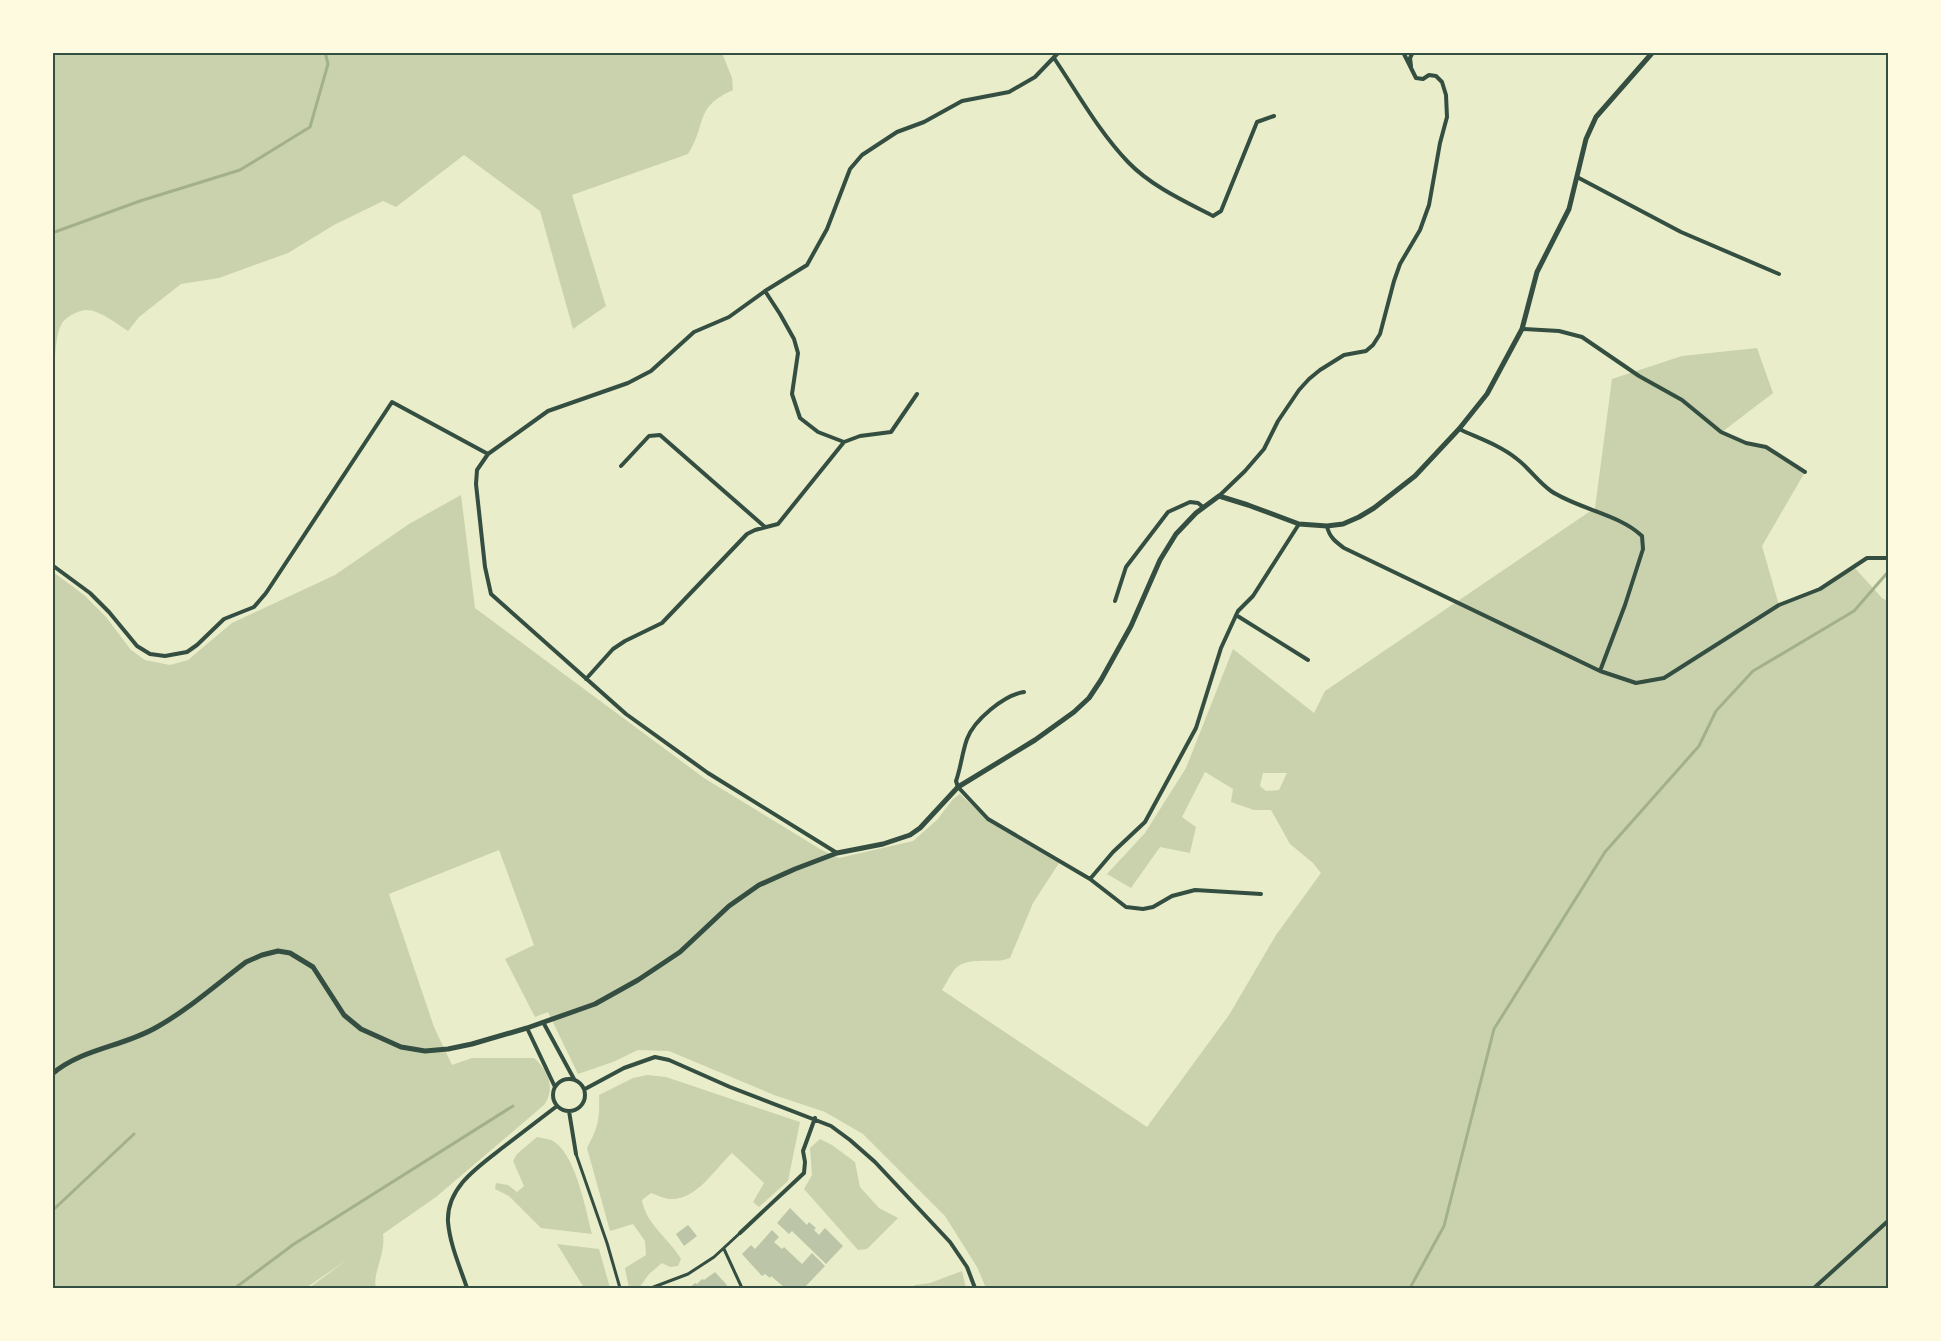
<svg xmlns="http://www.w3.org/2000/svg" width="1941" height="1341" font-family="Helvetica,sans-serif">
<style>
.green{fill:#cad2ad;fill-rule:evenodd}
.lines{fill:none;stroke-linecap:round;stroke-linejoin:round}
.stream{stroke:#a3b18a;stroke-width:3}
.building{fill:#bcc5a7}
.pedestrian{stroke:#344e41;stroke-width:3}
.minor{stroke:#344e41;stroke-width:4}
.tertiary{stroke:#344e41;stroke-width:5}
.neatline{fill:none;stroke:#344e41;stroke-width:2}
</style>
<rect width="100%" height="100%" fill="#e9edc9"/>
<path class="green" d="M 53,52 L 722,53 L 732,78 L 733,90 C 693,108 708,123 688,154 L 572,195 L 606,306 L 573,329 L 540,211 L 464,155 L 396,207 L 383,201 L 334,225 L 288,253 L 219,278 L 181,284 L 139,317 L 128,331 C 117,324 100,310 86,310 C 79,310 66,317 62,323 C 52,339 55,391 53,412 Z
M 1757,348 L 1773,393 L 1722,432 L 1746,443 L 1766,447 L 1805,472 L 1762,546 L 1779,605 L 1820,589 L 1854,567 L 1882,598 L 1888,601 L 1888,1288 L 986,1288 L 977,1267 L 945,1216 L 863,1134 L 825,1112 L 774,1095 L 669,1051 L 638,1050 L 613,1062 L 578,1074 L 548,1012 L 535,1017 L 505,959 L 534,945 L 499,850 L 389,894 L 434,1027 L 452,1065 L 472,1058 L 534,1058 C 548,1070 556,1089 544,1105 L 436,1197 L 383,1234 C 386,1254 372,1274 376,1288 L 309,1288 L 348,1259 L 306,1288 L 53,1288 L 53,572 L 84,595 L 106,617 L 131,650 L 145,660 L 170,665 L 188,660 L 232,623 L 335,575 L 409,524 L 461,495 L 475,608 L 704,778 L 820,849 L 839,858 L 913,841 L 937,820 L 953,799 L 960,794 L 990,822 L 1059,863 L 1033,903 L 1010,958 C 994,965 969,955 955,969 C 950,975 946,984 942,990 L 1147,1127 L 1229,1015 L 1276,935 L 1321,873 L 1313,863 L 1290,844 L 1271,810 L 1254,810 L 1231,802 L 1233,789 L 1205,772 L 1182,817 L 1196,827 L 1190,853 L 1160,847 L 1131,888 L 1107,874 L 1145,833 L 1186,768 L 1233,649 L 1314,713 L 1325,691 L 1595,508 L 1612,379 L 1682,356 ZM 1263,773 L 1287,773 L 1279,790 L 1266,791 L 1260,786 Z
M 647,1075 L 666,1077 L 800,1122 L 788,1181 L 759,1207 L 753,1202 L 764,1183 L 732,1153 C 714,1170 696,1201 669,1199 C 663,1198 657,1195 651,1193 L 642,1200 C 646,1225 669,1238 681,1259 L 678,1266 L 670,1267 L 662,1263 L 649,1274 L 639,1288 L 629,1288 L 625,1268 L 646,1255 L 645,1241 L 633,1224 L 610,1231 L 587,1148 C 598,1128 600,1118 599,1095 L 633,1078 Z
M 537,1137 C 542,1138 547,1139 551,1140 C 575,1150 586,1211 592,1234 L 541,1228 L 509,1196 L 495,1189 L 496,1183 L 508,1185 L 517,1192 L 524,1186 L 513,1161 L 517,1154 Z
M 820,1139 L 832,1145 L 855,1162 L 860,1187 L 879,1208 L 898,1218 L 867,1249 L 858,1250 L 804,1189 L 812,1175 L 810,1148 Z
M 557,1244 L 599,1249 L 610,1288 L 584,1288 Z
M 962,1271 L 966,1288 L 912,1288 L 915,1285 L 930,1283 Z"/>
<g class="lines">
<path class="stream" d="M 52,233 L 140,201 L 240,170 L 310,127 L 328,64 L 325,52
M 52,1211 L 134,1134
M 235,1288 L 294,1244 L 513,1106
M 1410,1288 L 1444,1226 L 1494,1029 L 1605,852 L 1699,746 L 1716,711 L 1753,671 L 1854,611 L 1888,572"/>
</g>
<path class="building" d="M 790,1208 L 807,1225 L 809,1222 L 816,1228 L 814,1230 L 819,1235 L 825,1228 L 843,1246 L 826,1264 L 792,1231 L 789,1234 L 777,1223 Z
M 688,1225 L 697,1236 L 684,1246 L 676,1234 Z
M 772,1230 L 779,1237 L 774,1242 L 782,1249 L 784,1247 L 802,1264 L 812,1253 L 825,1266 L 804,1288 L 785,1288 L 771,1276 L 770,1278 L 765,1274 L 762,1276 L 742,1254 L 751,1245 L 755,1249 Z
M 715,1272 L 727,1285 L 724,1288 L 689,1288 L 695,1283 L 697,1284 L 702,1279 L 704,1280 Z"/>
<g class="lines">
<path class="pedestrian" d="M 576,1154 L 607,1243 L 620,1288
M 724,1249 L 742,1288
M 651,1288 L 688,1274 L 714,1257 L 740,1233"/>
<path class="minor" d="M 1054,58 C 1077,92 1099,132 1128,162 C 1151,186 1184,201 1213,216 L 1221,211 L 1257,122 L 1274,116
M 1411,66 L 1410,58 L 1413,52
M 1577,177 L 1681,232 L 1779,274
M 765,291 L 807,265 L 827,229 L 850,169 L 862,155 L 897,132 L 924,122 L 962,101 L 1009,92 L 1035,77 L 1059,52
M 1522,329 L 1559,331 L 1582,337 L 1639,376 L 1682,400 L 1721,432 L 1746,443 L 1766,447 L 1805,472
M 1459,429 C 1478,438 1500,445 1517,459 C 1529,468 1538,482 1551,491 C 1578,509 1619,514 1642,536 L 1643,549 L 1625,605 L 1600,671 L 1636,683 L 1664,678 L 1779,605 L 1820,589 L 1867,558 L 1888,558
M 621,466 L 649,436 L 660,435 L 765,527
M 1219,496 L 1245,471 L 1264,449 L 1278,421 L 1299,390 L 1309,379 L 1320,370 L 1344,355 L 1366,351 L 1373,345 L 1380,334 L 1394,281 L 1400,264 L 1420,230 L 1429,205 L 1440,143 L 1447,117 L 1446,95 L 1442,82 L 1436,76 L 1429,75 L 1423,79 L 1416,78 L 1403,52
M 1327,526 C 1329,537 1336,542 1344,548 L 1600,671
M 52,565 L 90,593 L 109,612 L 137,646 L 150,654 L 165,656 L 187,652 L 197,645 L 224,619 L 254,607 L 266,593 L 392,402 L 488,454
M 1115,601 L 1126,567 L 1168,512 L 1190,502 L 1198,503 L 1203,507
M 1236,615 L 1308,660
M 586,679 L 613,649 L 625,641 L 662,623 L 747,534 L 755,530 L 778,524 L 844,442 L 860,436 L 891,432 L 917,394
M 1024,692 C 1004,695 974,720 967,739 C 962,753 961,767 956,781 L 958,787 L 988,819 L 1090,879 L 1126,907 L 1143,909 L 1153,907 L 1172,896 L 1195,890 L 1261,894
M 837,853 L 708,773 L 626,714 L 491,594 L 485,567 L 476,484 L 477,470 L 488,454 L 548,411 L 628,383 L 651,371 L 694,332 L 729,317 L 765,291 L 780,314 L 794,339 L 798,353 L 792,394 L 800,418 L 818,432 L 844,442
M 1090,879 L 1113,852 L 1145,822 L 1196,728 L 1221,648 L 1238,611 L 1253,596 L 1299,524
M 543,1022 L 574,1079
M 527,1028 L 555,1087
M553 1095a16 16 0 1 1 32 0a16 16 0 1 1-32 0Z
M 585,1089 L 624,1068 L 655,1057 L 669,1060 L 730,1087 L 831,1126 L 850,1140 L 875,1162 L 950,1242 L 967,1267 L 975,1288
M 569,1111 L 576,1154
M 740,1233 L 804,1173 L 805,1162 L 803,1151 L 815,1118
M 467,1288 C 460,1267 450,1245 448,1222 C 446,1186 481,1165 506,1145 C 523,1132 540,1119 557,1106
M 1814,1288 L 1888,1221"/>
<path class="tertiary" d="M 52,1074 C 83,1048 123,1047 157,1027 C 189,1009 217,984 246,962 L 262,955 L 278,951 L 290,953 L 313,967 L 344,1015 L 361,1029 L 401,1047 L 425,1051 L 448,1049 L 472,1044 L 527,1028 L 595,1004 L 638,980 L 680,952 L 729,906 L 759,885 L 795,869 L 837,853 L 883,844 L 910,835 L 920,828 L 958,787 L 1035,740 L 1074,712 L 1089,698 L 1101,680 L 1131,626 L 1160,560 L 1176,534 L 1196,513 L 1219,496 L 1248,505 L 1299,524 L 1327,526 L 1343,524 L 1359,517 L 1374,508 L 1415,476 L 1459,429 L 1487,394 L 1522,329 L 1537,272 L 1569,209 L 1586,139 L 1596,117 L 1653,52"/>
</g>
<rect width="1941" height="1341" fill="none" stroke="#fefae0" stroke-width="108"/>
<rect x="54" y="54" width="1833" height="1233" class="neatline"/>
</svg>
